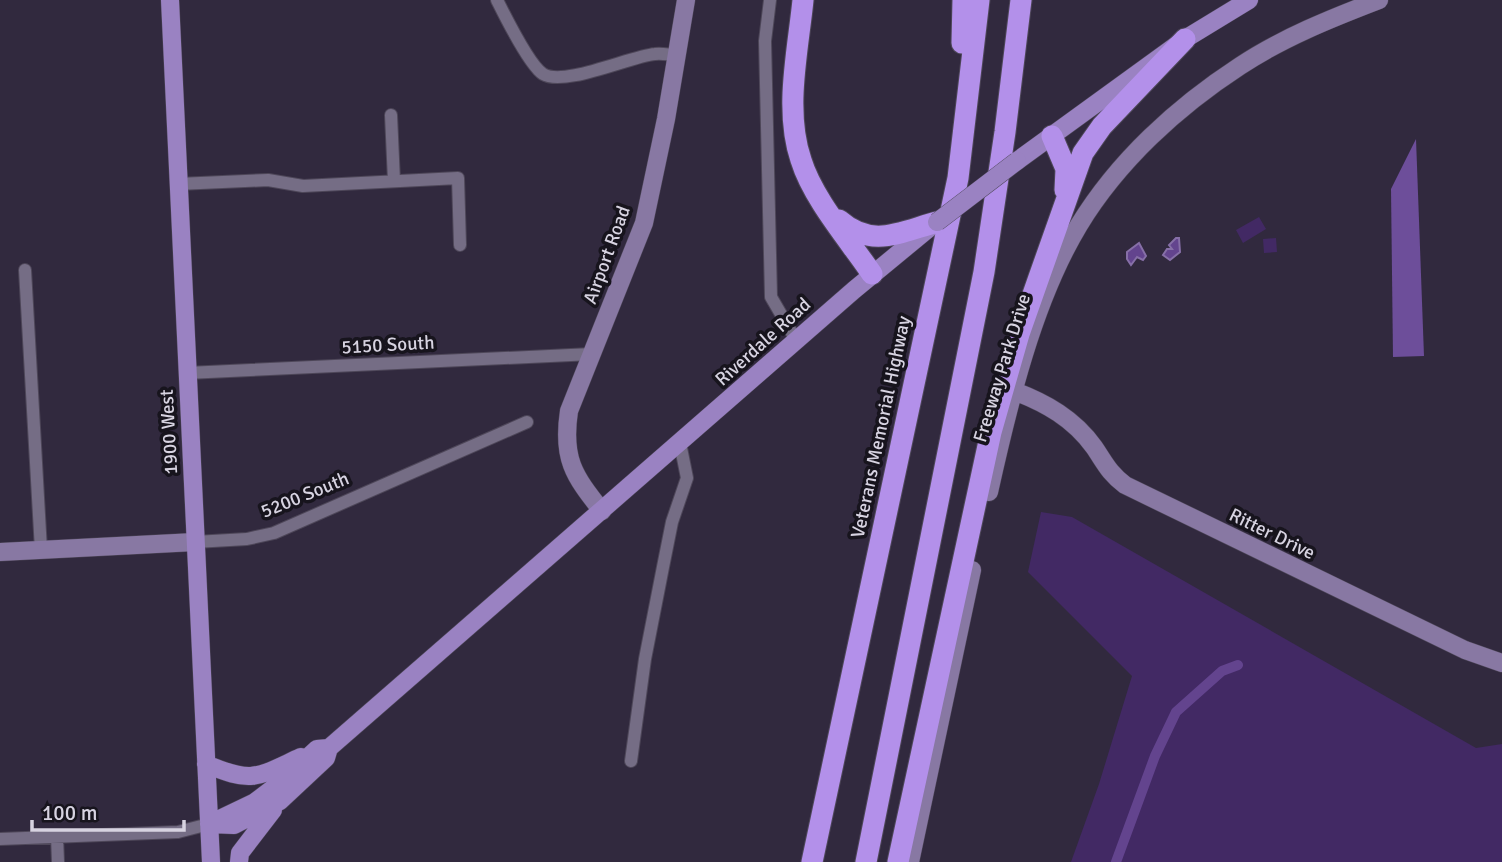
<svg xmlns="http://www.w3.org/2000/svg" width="1502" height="862" font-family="Signika,sans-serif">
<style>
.green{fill:#422964}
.forest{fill:#6d4e9a}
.water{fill:#63448e;stroke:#866fa7;stroke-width:2}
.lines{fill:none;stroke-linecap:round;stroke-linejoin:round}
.canal{stroke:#63448e;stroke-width:10}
.street-casing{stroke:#4e4759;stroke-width:14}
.secondary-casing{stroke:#4e4759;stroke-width:19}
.primary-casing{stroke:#4e4759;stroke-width:19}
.highway-casing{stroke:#4e4759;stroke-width:23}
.street{stroke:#756d85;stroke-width:12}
.secondary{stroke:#8878a3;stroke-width:18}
.primary{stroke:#9a82c2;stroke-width:18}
.highway{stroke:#b390ea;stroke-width:21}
.primary-bridge-casing{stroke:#4e4759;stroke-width:19;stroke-linecap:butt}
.primary-bridge{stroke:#9a82c2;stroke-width:18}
.labels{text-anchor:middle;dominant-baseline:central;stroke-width:7;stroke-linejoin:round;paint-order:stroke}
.street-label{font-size:19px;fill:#d7d3e1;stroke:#17141d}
</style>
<rect width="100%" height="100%" fill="#31293e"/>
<path class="green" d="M 1259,217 L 1266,229 L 1243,243 L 1236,230 Z
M 1276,238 L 1277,252 L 1264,253 L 1263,239 Z
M 1041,512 L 1072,517 L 1476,748 L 1502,744 L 1502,862 L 1071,862 L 1099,784 L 1132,676 L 1028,572 Z"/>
<path class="forest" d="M 1416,139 L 1424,356 L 1393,357 L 1391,189 Z"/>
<path class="water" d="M 1176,238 L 1179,238 L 1180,252 L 1170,260 L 1163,255 L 1167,249 L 1172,249 L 1169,245 Z
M 1139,243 L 1146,256 L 1143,260 L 1137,257 L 1131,265 L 1127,259 L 1127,252 Z"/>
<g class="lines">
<path class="canal" d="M 1116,862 L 1155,756 L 1176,712 L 1222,671 L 1238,665"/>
<defs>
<path id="street" d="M 497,0 C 505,16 529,65 543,74 C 564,87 631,56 655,54 C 662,53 670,55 677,55
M 770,0 L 765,41 L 771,297 L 796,340
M 391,115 L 394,181
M 178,184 L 268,180 L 303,186 L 458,178 L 460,245
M 25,270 L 41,550
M 187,373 L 592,354
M 195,542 L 247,539 L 274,533 L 527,422
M 631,761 L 645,659 L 663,567 L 672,522 L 687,478 L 680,443
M 57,836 L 58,862
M 0,839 L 178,832 L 209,824"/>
<path id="secondary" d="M 1014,391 C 1046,403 1074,419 1094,447 C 1105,463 1109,473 1125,485 L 1465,650 L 1502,663
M 989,492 C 1008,406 1033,301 1079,225 C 1118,161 1177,107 1240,66 C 1282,38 1332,18 1379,0
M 602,511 C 573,475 562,458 569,411 L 644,223 L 666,119 L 686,0
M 0,552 L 195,542
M 910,862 L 972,570"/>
<path id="primary" d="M 170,0 L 211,862
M 1017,161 L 1185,39 L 1249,0
M 206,764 C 253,784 257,777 301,757
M 209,824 L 255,802 L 280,783 L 317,749 L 329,748 L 854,290 L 934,224
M 209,824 L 234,825 L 280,801 L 326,758 L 329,748
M 239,862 L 240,853 L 273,810"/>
<path id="highway" d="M 803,0 C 798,51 784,110 801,160 C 813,199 849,240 872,274
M 962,43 L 963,0
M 1052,136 L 1066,169 L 1065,190
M 839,220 C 872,249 900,232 937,222
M 812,862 L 958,178 L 979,0
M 866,862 L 984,272 L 1005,132 L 1021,0
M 898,862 L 991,432 L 1019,334 L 1038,280 L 1083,153 L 1102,126 L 1185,39"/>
</defs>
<use href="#street" class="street-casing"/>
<use href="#secondary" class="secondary-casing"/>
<use href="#primary" class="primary-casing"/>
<use href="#highway" class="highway-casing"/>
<use href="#street" class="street"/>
<use href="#secondary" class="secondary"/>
<use href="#primary" class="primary"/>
<use href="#highway" class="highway"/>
<defs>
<path id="primary-bridge" d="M 937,222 L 1017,161"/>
</defs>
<use href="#primary-bridge" class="primary-bridge-casing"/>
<use href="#primary-bridge" class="primary-bridge"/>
</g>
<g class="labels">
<g class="street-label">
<text transform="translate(607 255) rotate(-70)">Airport Road</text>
<text transform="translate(763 342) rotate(-42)">Riverdale Road</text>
<text transform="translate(388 345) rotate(-3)">5150 South</text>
<text transform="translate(1002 368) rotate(-73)">Freeway Park Drive</text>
<text transform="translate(881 427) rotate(-78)">Veterans Memorial Highway</text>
<text transform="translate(169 432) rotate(-93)">1900 West</text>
<text transform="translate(305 495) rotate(-22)">5200 South</text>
<text transform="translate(1272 534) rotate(26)">Ritter Drive</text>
</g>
</g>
<path d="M32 820v10h152v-10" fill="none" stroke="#d7d3e1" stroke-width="3.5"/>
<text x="42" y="820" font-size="21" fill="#d7d3e1" stroke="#17141d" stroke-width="5" paint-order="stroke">100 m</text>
</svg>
